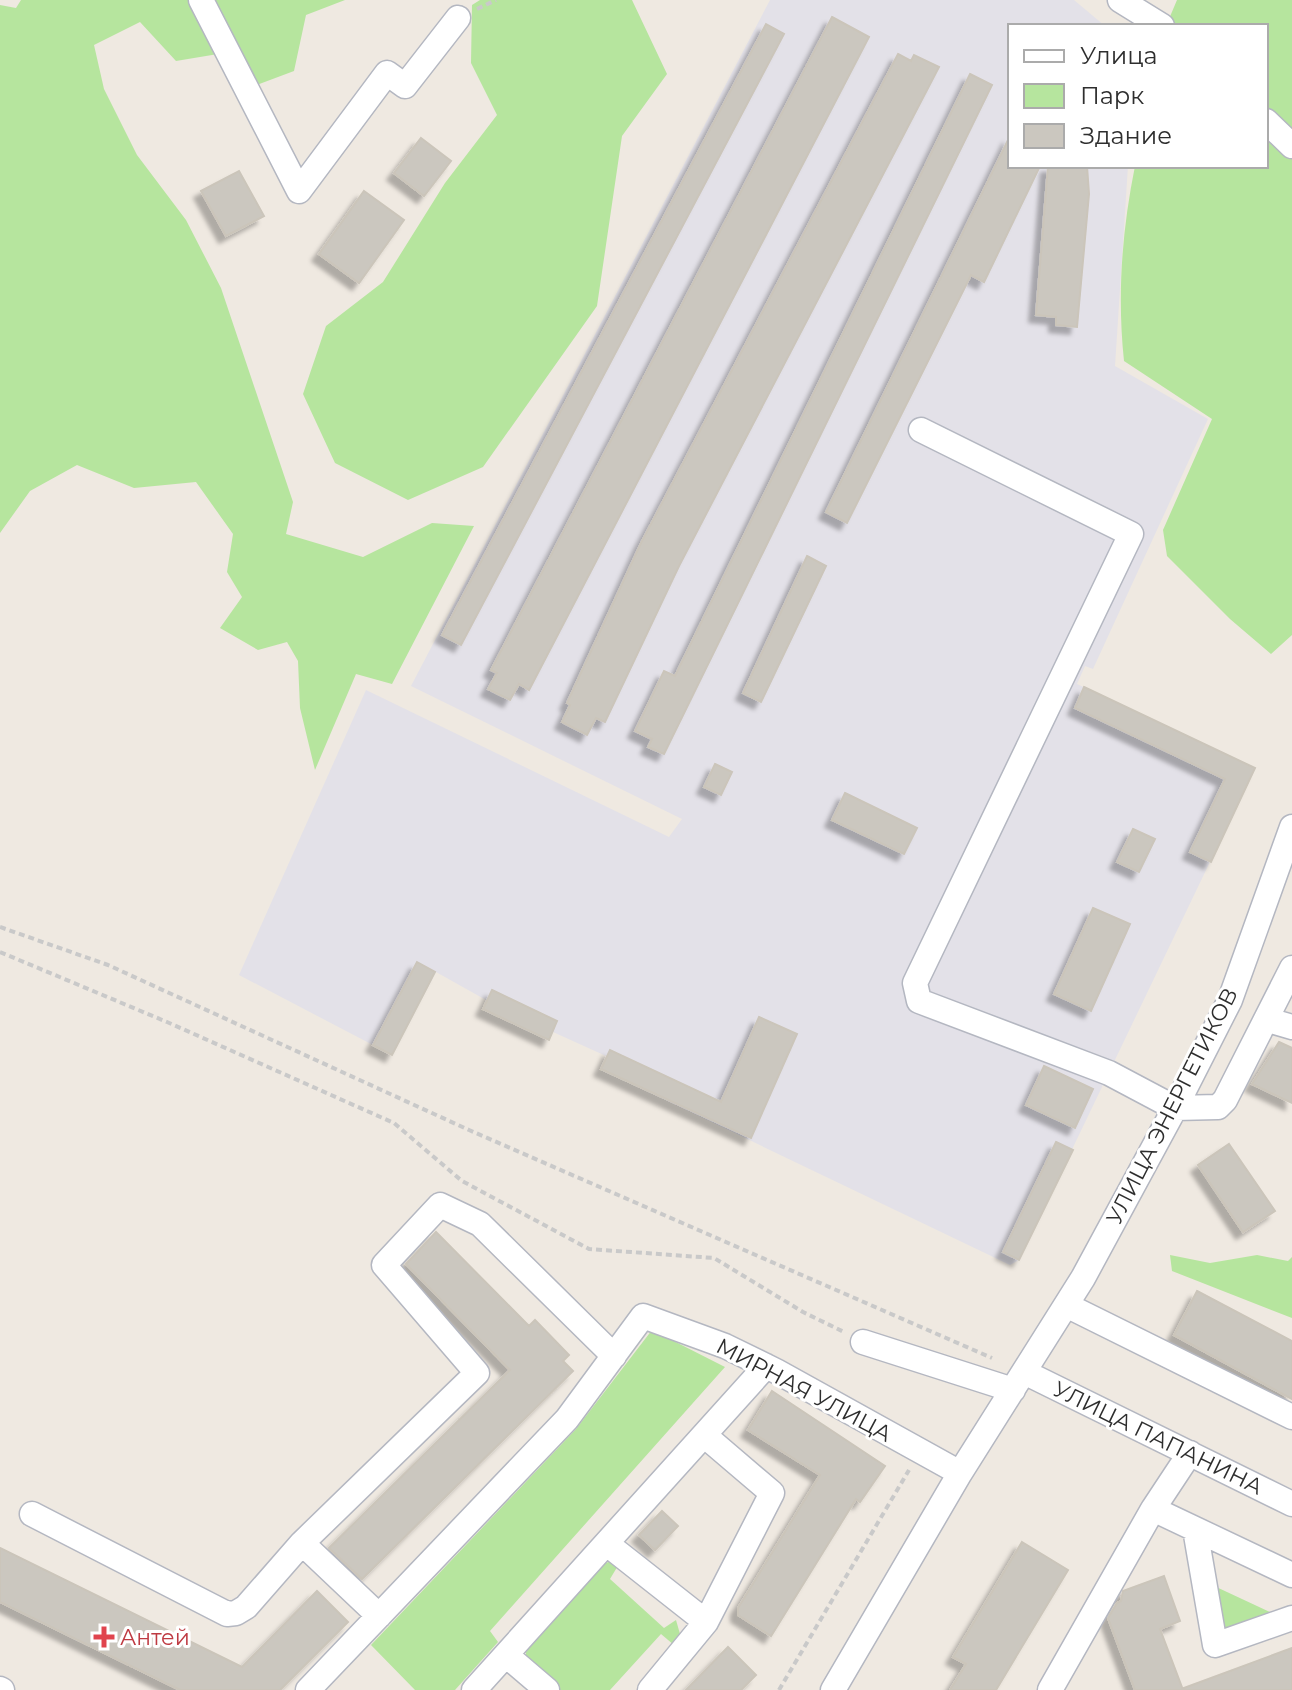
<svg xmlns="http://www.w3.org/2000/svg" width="1292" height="1690" font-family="Montserrat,sans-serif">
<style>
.industrial{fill:#e3e1e8}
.green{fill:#b6e59e}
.building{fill:#cbc7bf;stroke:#cbc5ba;stroke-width:2;filter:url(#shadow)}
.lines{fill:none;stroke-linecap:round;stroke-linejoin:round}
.minor-casing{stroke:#b4b7c1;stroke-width:27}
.path{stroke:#c9c9c9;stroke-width:4;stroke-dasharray:6 4;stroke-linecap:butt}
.minor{stroke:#fff;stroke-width:24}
.health-dot{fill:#e0444e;stroke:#fff;stroke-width:3}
.labels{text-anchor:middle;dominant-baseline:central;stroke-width:6;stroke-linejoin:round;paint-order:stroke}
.street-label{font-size:22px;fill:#2e2e2e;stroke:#fff}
.health-label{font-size:22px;fill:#be3a42;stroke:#fff;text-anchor:start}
</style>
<defs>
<filter id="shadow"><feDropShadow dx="-7" dy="7" stdDeviation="2" flood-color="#0004"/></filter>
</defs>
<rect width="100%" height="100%" fill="#efe9e1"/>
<path class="industrial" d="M 770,0 L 1074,0 L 1105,26 L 1010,26 L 1010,166 L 1128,166 L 1115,366 L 1208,419 L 1093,669 L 1085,666 L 1077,684 L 1255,768 L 1019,1260 L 1010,1265 L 601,1069 L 606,1056 L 553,1032 L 549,1040 L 483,1009 L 486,1000 L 436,972 L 392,1055 L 239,975 L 366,690 L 669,837 L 682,819 L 411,686 Z"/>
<path class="green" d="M 21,0 L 345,0 L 306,15 L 294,71 L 254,86 L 236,51 L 176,61 L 140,22 L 94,45 L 104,89 L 137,155 L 186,220 L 221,288 L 293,502 L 286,534 L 363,557 L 432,523 L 474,526 L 392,684 L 356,674 L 315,770 L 300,708 L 298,661 L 287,642 L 258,650 L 220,628 L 242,597 L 227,572 L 233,534 L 196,482 L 134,488 L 77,465 L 30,491 L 0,533 L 0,5 L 16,8 Z
M 480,0 L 632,0 L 667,74 L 622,136 L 597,306 L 483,467 L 408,500 L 335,463 L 303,394 L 326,326 L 383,282 L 445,183 L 497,115 L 471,63 L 472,5 Z
M 1177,0 L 1292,0 L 1292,635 L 1271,654 L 1230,619 L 1167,556 L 1163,530 L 1212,419 L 1124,361 C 1117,294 1122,231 1135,166 L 1266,166 L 1266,26 L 1166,26 Z
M 1170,1255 L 1210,1263 L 1257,1255 L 1288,1261 L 1292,1257 L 1292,1318 L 1172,1271 Z
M 652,1330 L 725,1367 L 490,1631 L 498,1642 L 455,1690 L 415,1690 L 371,1645 L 576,1429 Z
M 611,1561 L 619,1564 L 610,1579 L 664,1628 L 676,1620 L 680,1634 L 674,1645 L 661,1634 L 610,1690 L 560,1690 L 526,1658 L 526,1647 L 601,1565 Z
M 1212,1585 L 1285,1619 L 1226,1631 Z"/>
<path class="building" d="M 832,17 L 869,37 L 529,690 L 519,684 L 510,700 L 488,689 L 497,673 L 491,670 Z
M 766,24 L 784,34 L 461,645 L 442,635 Z
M 898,54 L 911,61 L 914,55 L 939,67 L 679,566 L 605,722 L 596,718 L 587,735 L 562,722 L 570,705 L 567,703 L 641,543 Z
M 970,74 L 992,85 L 664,754 L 648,747 L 652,739 L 635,731 L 664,671 L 675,676 Z
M 1010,136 L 1010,166 L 1040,166 L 984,282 L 971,275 L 847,523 L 826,512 Z
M 421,138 L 451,161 L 424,196 L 394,173 Z
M 1048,166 L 1087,166 L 1089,194 L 1077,327 L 1056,325 L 1056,317 L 1036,315 Z
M 239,171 L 264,216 L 226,236 L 201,191 Z
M 364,191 L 404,220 L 359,283 L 319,254 Z
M 807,556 L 826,566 L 761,702 L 743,693 Z
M 1084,687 L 1255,768 L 1211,862 L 1190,852 L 1225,779 L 1075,708 Z
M 715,764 L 732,772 L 721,795 L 704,787 Z
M 845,793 L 917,828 L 904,854 L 832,820 Z
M 1133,829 L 1155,839 L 1139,872 L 1117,862 Z
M 1093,908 L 1130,924 L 1091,1011 L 1054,994 Z
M 417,962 L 435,972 L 392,1055 L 373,1045 Z
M 492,990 L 557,1021 L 549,1040 L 483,1009 Z
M 759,1017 L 797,1034 L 751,1138 L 601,1069 L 610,1050 L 721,1102 Z
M 1279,1042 L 1292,1048 L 1292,1103 L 1252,1084 Z
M 1044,1066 L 1093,1089 L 1075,1128 L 1026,1105 Z
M 1056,1142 L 1073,1150 L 1019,1260 L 1003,1252 Z
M 1229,1144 L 1275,1211 L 1243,1232 L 1198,1165 Z
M 436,1232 L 529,1326 L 535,1320 L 569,1355 L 563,1361 L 573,1371 L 362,1579 L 329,1548 L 510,1370 L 406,1264 Z
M 1197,1291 L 1292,1341 L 1292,1399 L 1174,1335 Z
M 772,1391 L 885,1466 L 860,1502 L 856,1499 L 771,1636 L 738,1615 L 738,1608 L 820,1475 L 748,1430 Z
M 662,1511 L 678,1526 L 655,1550 L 639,1535 Z
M 1022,1542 L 1068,1570 L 996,1690 L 950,1690 L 966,1664 L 953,1657 Z
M 0,1548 L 242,1667 L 317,1591 L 348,1622 L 280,1690 L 180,1690 L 0,1602 Z
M 1164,1576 L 1180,1621 L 1160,1629 L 1183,1690 L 1135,1690 L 1108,1618 L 1117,1603 L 1121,1601 L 1123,1591 Z
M 728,1647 L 756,1675 L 741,1690 L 686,1690 Z
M 1292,1648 L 1292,1690 L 1184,1690 L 1184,1688 Z"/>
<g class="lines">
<defs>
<path id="minor" d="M 201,0 L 299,191 L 387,73 L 405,86 L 458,18
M 1120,0 L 1162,26
M 1266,121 L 1292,146
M 921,430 L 1131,534 L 915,983 L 919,1001 L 1109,1073 L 1175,1108 L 1218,1107 L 1225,1100 L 1292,968
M 1268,1020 L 1292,1027
M 1066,1305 L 1292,1417
M 863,1342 L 1013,1390
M 1024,1372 L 1292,1504
M 1153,1509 L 1292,1575
M 32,1514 L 227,1614 L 236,1613 L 246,1607 L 302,1543
M 1195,1529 L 1215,1645 L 1292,1618
M 607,1544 L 706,1622 L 772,1493 L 704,1435
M 379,1616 L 302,1543 L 477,1373 L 384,1265 L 440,1205 L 480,1224 L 614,1356
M 506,1655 L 547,1690
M 0,1689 L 2,1690
M 308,1690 L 567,1419 L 643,1316 L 725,1346 L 776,1371 L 960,1473 L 1083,1278 L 1175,1108 L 1230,1000 L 1292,827
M 474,1690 L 766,1366
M 650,1690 L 706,1622
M 833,1690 L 960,1473
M 1050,1690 L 1153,1509 L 1190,1453"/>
</defs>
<use href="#minor" class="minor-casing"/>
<path class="path" d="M 477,9 L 496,0
M 0,927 L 108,965 L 469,1130 L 992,1358
M 0,952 L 167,1022 L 394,1123 L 462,1181 L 589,1249 L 714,1258 L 803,1312 L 844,1332
M 779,1690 L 909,1470"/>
<use href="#minor" class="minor"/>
</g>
<path class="health-dot" d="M100 1625h8v8h8v8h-8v8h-8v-8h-8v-8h8z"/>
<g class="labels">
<g class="street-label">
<text transform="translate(1172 1106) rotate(-63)">УЛИЦА ЭНЕРГЕТИКОВ</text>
<text transform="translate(804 1390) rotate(28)">МИРНАЯ УЛИЦА</text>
<text transform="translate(1158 1438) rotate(26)">УЛИЦА ПАПАНИНА</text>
</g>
<g class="health-label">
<text x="120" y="1637">Антей</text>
</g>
</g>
<rect x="1008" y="24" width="260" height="144" fill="#ffffff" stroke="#ababab" stroke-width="2"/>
<rect x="1024" y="50" width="40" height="12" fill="#ffffff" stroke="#ababab" stroke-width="2"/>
<text x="1080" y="64" font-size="24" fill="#2e2e2e">Улица</text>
<rect x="1024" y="84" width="40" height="24" fill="#b6e59e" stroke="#ababab" stroke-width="2"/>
<text x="1080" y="104" font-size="24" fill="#2e2e2e">Парк</text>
<rect x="1024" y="124" width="40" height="24" fill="#cbc7bf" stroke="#ababab" stroke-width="2"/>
<text x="1080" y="144" font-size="24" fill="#2e2e2e">Здание</text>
</svg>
